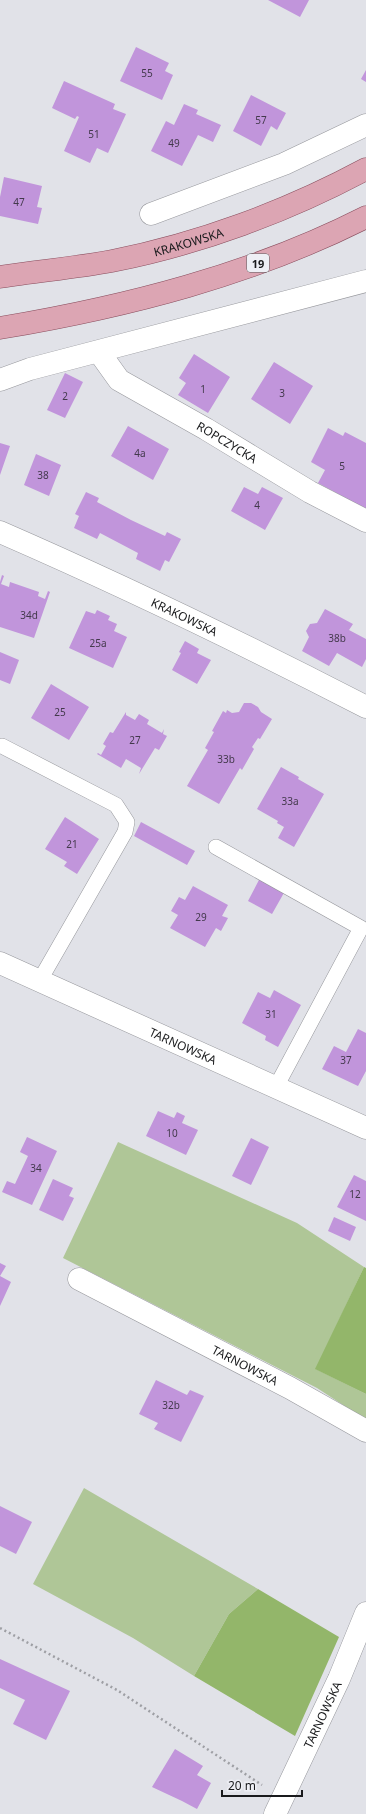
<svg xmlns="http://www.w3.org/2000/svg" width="366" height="1814" font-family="'Noto Sans',sans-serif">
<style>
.green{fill:#afc697}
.forest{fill:#93b66a}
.building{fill:#c195db}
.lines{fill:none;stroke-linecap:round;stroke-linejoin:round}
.service-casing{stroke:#96979c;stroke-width:16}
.minor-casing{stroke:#96979c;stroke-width:23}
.primary-casing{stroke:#884d5d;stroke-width:23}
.path{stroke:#9e9fa4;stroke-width:2.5;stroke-dasharray:2 3;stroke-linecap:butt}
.service{stroke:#fff;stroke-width:15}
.minor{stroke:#fff;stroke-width:22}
.primary{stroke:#dca5b3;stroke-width:22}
.labels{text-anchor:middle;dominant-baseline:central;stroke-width:3.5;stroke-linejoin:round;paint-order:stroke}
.number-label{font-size:10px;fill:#43394c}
.shield{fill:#eeeff5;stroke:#595a5d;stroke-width:1}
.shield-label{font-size:11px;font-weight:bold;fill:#191a1c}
.street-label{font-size:12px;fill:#191a1c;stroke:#eeeff5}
</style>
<rect width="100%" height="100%" fill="#e1e2e8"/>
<path class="green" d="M 118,1142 L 297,1223 L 364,1267 L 316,1369 L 366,1394 L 366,1420 L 317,1388 L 63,1258 Z
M 84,1488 L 258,1589 L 229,1614 L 194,1676 L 133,1638 L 33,1584 Z"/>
<path class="forest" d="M 364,1267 L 366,1268 L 366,1394 L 315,1369 Z
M 258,1589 L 339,1637 L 295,1736 L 194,1676 L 229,1614 Z"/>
<path class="building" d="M 268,0 L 309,0 L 300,17 Z
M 136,47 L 169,63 L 165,71 L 173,75 L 162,100 L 120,81 Z
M 366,70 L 366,82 L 361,79 Z
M 64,81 L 115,104 L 113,109 L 126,114 L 108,153 L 97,148 L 90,163 L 64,151 L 79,117 L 77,116 L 75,119 L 52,108 Z
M 251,95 L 286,113 L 277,130 L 271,126 L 261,146 L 233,131 Z
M 184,104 L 198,110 L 196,114 L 221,125 L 213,142 L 198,135 L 182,166 L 151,151 L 166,121 L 174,125 Z
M 4,177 L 42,186 L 37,207 L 42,208 L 38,224 L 0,216 L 0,197 Z
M 194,354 L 230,377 L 208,413 L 178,395 L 186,383 L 179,378 Z
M 274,362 L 313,386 L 290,424 L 251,399 Z
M 65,373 L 83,382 L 65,418 L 47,410 Z
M 128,426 L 169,449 L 153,480 L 111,456 Z
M 328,428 L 343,436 L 345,432 L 366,443 L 366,509 L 318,483 L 325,470 L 311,462 Z
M 0,443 L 10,446 L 0,475 Z
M 36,454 L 61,465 L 49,496 L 24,485 Z
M 244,487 L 258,494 L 262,487 L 283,498 L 265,530 L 231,511 Z
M 86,492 L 99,498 L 97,502 L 131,520 L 165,536 L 167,532 L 181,539 L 169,562 L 165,560 L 160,571 L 136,559 L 138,553 L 100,533 L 97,539 L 74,528 L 79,516 L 75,514 Z
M 2,575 L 4,576 L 1,584 L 9,587 L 10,582 L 39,592 L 38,596 L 45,599 L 48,591 L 50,592 L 34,638 L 0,627 L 0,582 Z
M 325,609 L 353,624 L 349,630 L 366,639 L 366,659 L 362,667 L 337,653 L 329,666 L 302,651 L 309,637 L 306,631 L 310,624 L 317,623 Z
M 97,610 L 110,616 L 108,620 L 117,624 L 114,631 L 127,637 L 113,668 L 69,648 L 86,611 L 95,614 Z
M 185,641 L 199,649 L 197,653 L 211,660 L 197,684 L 172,670 L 181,653 L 179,652 Z
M 0,652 L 19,660 L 10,684 L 0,680 Z
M 51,684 L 89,707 L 69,740 L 31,718 Z
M 244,703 L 251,703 L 258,707 L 261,712 L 272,719 L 260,739 L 258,738 L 252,747 L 254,749 L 242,770 L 240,768 L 219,804 L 187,786 L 208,750 L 205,748 L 214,732 L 212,731 L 223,711 L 226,713 L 227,710 L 232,713 L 239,712 Z
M 126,712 L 126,715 L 135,720 L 139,714 L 149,720 L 147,724 L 162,733 L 164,729 L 163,734 L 167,736 L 159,750 L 155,748 L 139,774 L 141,768 L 126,759 L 121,768 L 97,754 L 98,753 L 101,755 L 106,746 L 103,744 L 110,732 L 113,733 Z
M 281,767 L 299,777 L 298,779 L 324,794 L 294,847 L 278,838 L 284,827 L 277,823 L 278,821 L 257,809 Z
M 65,817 L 99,839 L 77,874 L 64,866 L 67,862 L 45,849 Z
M 141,822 L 195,851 L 187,865 L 134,836 Z
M 260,878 L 285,891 L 272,914 L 248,901 Z
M 193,886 L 228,905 L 222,916 L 228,918 L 221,931 L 216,928 L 205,947 L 170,928 L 178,915 L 171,911 L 179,897 L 185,900 Z
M 274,990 L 301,1005 L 278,1047 L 265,1040 L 266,1036 L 242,1023 L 258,992 L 270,998 Z
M 358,1029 L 366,1033 L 366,1071 L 358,1086 L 322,1069 L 334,1046 L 346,1052 Z
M 158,1111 L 174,1118 L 177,1112 L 185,1116 L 182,1123 L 198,1130 L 186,1155 L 146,1136 Z
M 27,1137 L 57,1151 L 32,1205 L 2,1192 L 7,1181 L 15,1184 L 28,1156 L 20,1152 Z
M 251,1138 L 269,1147 L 251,1185 L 232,1176 Z
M 354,1175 L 366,1181 L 366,1221 L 337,1207 Z
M 53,1179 L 73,1188 L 69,1196 L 74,1198 L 63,1221 L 39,1210 Z
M 334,1217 L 356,1227 L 350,1241 L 328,1231 Z
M 0,1263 L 6,1266 L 0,1276 L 11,1282 L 0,1306 Z
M 156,1380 L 187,1395 L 190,1390 L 204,1396 L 181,1442 L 154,1429 L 158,1423 L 139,1414 Z
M 0,1506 L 32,1522 L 16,1554 L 0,1546 Z
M 0,1659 L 70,1691 L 46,1740 L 13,1724 L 25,1700 L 0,1688 Z
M 175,1749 L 203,1766 L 197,1775 L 211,1783 L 197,1809 L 182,1801 L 152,1787 Z"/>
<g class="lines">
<defs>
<path id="service" d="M 2,746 L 116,805 L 127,822 L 125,832 L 40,980
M 216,847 L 361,928 L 276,1087"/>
<g id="minor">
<path d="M 151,214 L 284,164 L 366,125"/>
<path id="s1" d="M 99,352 L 119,380 L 206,429 L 310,492 L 366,521"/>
<path d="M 0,380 L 30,369 L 366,281"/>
<path id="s2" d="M 0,532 C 124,586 246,645 366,707"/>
<path id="s3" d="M 0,963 L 366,1128"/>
<path id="s4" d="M 79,1279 L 290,1388 L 366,1431"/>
<path id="s5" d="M 275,1814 L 339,1679 L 366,1613"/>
</g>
<g id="primary">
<path id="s6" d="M 0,277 C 37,271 75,268 112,261 C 199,244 288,211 366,169"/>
<path d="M 0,328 C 125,307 252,275 366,217"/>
</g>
</defs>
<use href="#service" class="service-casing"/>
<use href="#minor" class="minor-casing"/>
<use href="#primary" class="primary-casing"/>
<path class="path" d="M 0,1628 L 117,1690 L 262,1785"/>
<use href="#service" class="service"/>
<use href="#minor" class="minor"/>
<use href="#primary" class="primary"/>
</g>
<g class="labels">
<g class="number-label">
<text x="147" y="73">55</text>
<text x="261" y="120">57</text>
<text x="94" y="134">51</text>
<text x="174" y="143">49</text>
<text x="19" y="202">47</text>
<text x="203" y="389">1</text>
<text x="282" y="393">3</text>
<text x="65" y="396">2</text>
<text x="140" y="453">4a</text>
<text x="342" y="466">5</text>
<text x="43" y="475">38</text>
<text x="257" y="505">4</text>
<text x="29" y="615">34d</text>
<text x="337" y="638">38b</text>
<text x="98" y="643">25a</text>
<text x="60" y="712">25</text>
<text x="135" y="740">27</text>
<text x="226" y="759">33b</text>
<text x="290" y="801">33a</text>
<text x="72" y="844">21</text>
<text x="201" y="917">29</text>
<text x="271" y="1014">31</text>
<text x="346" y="1060">37</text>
<text x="172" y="1133">10</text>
<text x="36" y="1168">34</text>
<text x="355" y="1194">12</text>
<text x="171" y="1405">32b</text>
</g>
<rect class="shield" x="247" y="254" width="22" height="18" rx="3"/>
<g class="shield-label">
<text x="258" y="263">19</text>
</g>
<g class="street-label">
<text stroke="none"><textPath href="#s6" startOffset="192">KRAKOWSKA</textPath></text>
<text stroke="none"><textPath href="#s1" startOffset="159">ROPCZYCKA</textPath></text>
<text stroke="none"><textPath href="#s2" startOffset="203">KRAKOWSKA</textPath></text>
<text stroke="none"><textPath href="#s3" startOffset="201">TARNOWSKA</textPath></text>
<text stroke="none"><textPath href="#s4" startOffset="187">TARNOWSKA</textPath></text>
<text stroke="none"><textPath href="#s5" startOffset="110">TARNOWSKA</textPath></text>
</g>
</g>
<path d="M222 1790v6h80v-6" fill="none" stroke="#191a1c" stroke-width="2"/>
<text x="228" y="1790" font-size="12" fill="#191a1c" stroke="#eeeff5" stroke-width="3" paint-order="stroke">20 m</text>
</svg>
